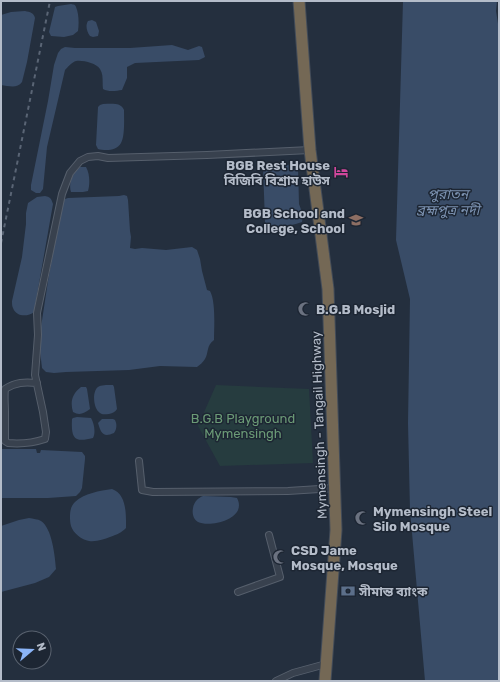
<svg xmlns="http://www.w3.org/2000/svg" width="500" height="682" font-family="Rubik,'Noto Sans Bengali',sans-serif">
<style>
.green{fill:#263c3f}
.water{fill:#394c67}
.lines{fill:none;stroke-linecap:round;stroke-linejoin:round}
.street-casing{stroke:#565f6c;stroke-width:8}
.highway-casing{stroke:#434c59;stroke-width:13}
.street{stroke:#38414e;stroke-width:6}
.highway{stroke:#746855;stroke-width:11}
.rail{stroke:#5a6575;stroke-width:2;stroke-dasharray:4 4;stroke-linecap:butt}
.labels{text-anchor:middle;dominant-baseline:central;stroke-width:3;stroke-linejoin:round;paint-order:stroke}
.poi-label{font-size:13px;font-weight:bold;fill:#b4bcc9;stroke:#1d2633;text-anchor:start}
.park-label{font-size:13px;fill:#6b9a76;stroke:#1d2633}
.street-label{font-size:13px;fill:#b4bcc9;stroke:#1d2633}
.water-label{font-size:14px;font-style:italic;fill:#7c92b1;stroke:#1d2633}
</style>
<rect width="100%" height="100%" fill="#242f3e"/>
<path class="green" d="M 216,385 L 309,389 L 313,463 L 220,466 L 198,426 Z"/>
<path class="water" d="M 403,1 L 497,1 L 496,11 L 499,30 L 499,681 L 425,681 L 410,510 L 408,423 L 410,299 L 396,240 Z
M 71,4 C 74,5 75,4 76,7 C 79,14 79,24 78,31 L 73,35 L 64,37 L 51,36 L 49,32 L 55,7 L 58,6 Z
M 25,11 C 30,12 34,13 35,18 L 27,62 L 22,82 C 17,89 9,86 1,85 L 1,15 L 11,12 Z
M 92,20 L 96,22 L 99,31 L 98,36 L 93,37 L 90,36 C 87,32 85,26 88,21 Z
M 172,45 L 188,50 L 199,46 L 202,47 L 205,57 L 199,60 L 135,63 L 127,67 L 127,78 L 122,90 C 116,91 108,92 103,89 C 102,83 104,75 100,69 C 96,63 83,60 76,61 C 72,62 68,67 65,70 L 47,147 L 43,189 L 40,193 L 36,193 L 31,190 L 31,185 L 48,101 L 54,65 L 58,53 L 61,49 L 65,47 L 75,48 L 130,48 Z
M 103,104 C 111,104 121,102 124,110 C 124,119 125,136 121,143 C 117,151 105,151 98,149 L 96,145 L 98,107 L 100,105 Z
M 265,163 L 278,166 L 284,166 L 295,163 L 298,167 L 299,204 L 303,215 L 302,222 C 292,226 277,228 267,225 L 265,222 L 263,167 Z
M 80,167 L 86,167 C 90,174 90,184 88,191 L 83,192 L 71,192 C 68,184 73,172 80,167 Z
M 124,195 L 127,196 L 128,200 L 130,231 L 131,237 L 130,248 L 135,249 L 142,248 L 166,250 L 192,247 L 197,250 L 200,259 L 202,271 L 207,290 L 210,291 C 216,302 214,328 214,340 C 206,346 209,352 205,359 C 203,362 200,365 197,367 L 160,366 L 129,370 L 66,372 L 54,373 L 46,372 L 42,368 L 40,351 L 41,327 L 48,281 L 62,202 L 65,199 L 68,198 L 119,196 Z
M 45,196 C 51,197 51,199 53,204 L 34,312 C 28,317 16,317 13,308 C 12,306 12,304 12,301 L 22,257 L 26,224 L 26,213 L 28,203 L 37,197 Z
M 111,385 L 113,385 L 114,387 L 117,409 C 115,412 113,413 109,414 C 106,414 102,415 100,413 C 93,409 92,391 98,387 C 101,385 107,385 111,385 Z
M 81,387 L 86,387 L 87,389 L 90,409 C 84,413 80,416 73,412 C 70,402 72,394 81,387 Z
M 77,417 L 91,418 C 94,423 96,432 93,438 C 74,443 71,438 72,419 L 73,418 Z
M 102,419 L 113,419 L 115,420 C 117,424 117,429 114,433 C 103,438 101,433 98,423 Z
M 1,449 L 36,449 L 37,453 L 40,453 L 41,450 L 82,452 L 85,456 L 85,459 L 82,488 L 80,492 L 76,496 L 48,498 L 1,498 Z
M 112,489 C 127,494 126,515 126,528 C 121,533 118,534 110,537 C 104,539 97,542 89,541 C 82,540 73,533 71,526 C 70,523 70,519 70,516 C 70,511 71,506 75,502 C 84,493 100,491 112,489 Z
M 203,496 L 231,497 L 237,498 C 248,519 210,528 198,522 C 193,519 192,513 193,508 C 194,502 198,498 203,496 Z
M 29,518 C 33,519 38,519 41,521 C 52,528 55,556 56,569 L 49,577 L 35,583 L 1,592 L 1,526 L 19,520 Z"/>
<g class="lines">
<defs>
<path id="street" d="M 37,383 C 24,382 16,382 5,389 C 4,397 5,404 5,412 C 5,422 5,432 5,441 L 8,443 C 20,444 33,443 45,439 L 46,432 L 43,412 L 35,375 L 38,335 L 37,313 L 62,194 L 70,173 L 80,161 L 88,157 L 98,156 L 108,158 L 207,155 L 310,150
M 139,461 L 142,490 L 153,492 L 288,491 L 335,488
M 238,592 L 280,577 L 269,535
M 276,681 L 293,673 L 326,664"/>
<path id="highway" d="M 299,1 L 310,150 L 328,289 L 336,530 L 325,681"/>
</defs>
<use href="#street" class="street-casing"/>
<use href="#highway" class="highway-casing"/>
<use href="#street" class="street"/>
<use href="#highway" class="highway"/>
<path class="rail" d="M 1,243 L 50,1"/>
</g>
<defs>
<symbol id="hotel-bare" viewBox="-9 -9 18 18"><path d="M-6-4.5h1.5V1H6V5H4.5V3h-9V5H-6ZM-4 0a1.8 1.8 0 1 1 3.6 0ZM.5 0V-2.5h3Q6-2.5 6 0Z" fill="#d1479c" stroke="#1d2633" stroke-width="2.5" paint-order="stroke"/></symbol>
<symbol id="school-bare" viewBox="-9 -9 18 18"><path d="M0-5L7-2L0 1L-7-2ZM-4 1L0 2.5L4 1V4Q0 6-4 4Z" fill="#8d6e63" stroke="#1d2633" stroke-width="2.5" paint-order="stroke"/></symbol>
<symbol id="mosque-bare" viewBox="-9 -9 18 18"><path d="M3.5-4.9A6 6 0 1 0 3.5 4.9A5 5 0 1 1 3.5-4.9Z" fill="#6b7280" stroke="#1d2633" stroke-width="2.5" paint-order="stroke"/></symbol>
<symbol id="bank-bare" viewBox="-9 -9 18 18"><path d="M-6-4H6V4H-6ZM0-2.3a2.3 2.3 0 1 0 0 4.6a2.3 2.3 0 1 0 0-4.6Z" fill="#5c6f8a" stroke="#1d2633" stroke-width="2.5" paint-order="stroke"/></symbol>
</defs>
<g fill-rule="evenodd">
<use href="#hotel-bare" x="331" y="162" width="20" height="20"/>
<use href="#school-bare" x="346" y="210" width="20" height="20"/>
<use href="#mosque-bare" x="295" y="299" width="20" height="20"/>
<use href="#mosque-bare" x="352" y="508" width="20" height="20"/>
<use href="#mosque-bare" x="270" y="547" width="20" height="20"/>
<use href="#bank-bare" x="338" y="581" width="20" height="20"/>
</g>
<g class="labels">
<g class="poi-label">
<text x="330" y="165" text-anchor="end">BGB Rest House<tspan x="330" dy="15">বিজিবি বিশ্রাম হাউস</tspan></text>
<text x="345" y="213" text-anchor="end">BGB School and<tspan x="345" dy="15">College, School</tspan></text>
<text x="316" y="309">B.G.B Mosjid</text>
<text x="373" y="511">Mymensingh Steel<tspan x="373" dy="15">Silo Mosque</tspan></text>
<text x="291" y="550">CSD Jame<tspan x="291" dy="15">Mosque, Mosque</tspan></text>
<text x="359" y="591">সীমান্ত ব্যাংক</text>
</g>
<g class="park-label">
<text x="243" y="418">B.G.B Playground<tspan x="243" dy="15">Mymensingh</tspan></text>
</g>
<g class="street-label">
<text transform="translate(319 425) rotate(-92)">Mymensingh - Tangail Highway</text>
</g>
<g class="water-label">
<text x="448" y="194">পুরাতন<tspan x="448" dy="16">ব্রহ্মপুত্র নদী</tspan></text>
</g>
</g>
<rect width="500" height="682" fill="none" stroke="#b4bcc9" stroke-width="4"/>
<g transform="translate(32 650) rotate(71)"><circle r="19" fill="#1d2633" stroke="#59626f"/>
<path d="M0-3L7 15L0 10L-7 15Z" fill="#8ab4f8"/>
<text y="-6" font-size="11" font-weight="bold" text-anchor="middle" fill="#b4bcc9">N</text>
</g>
</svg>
